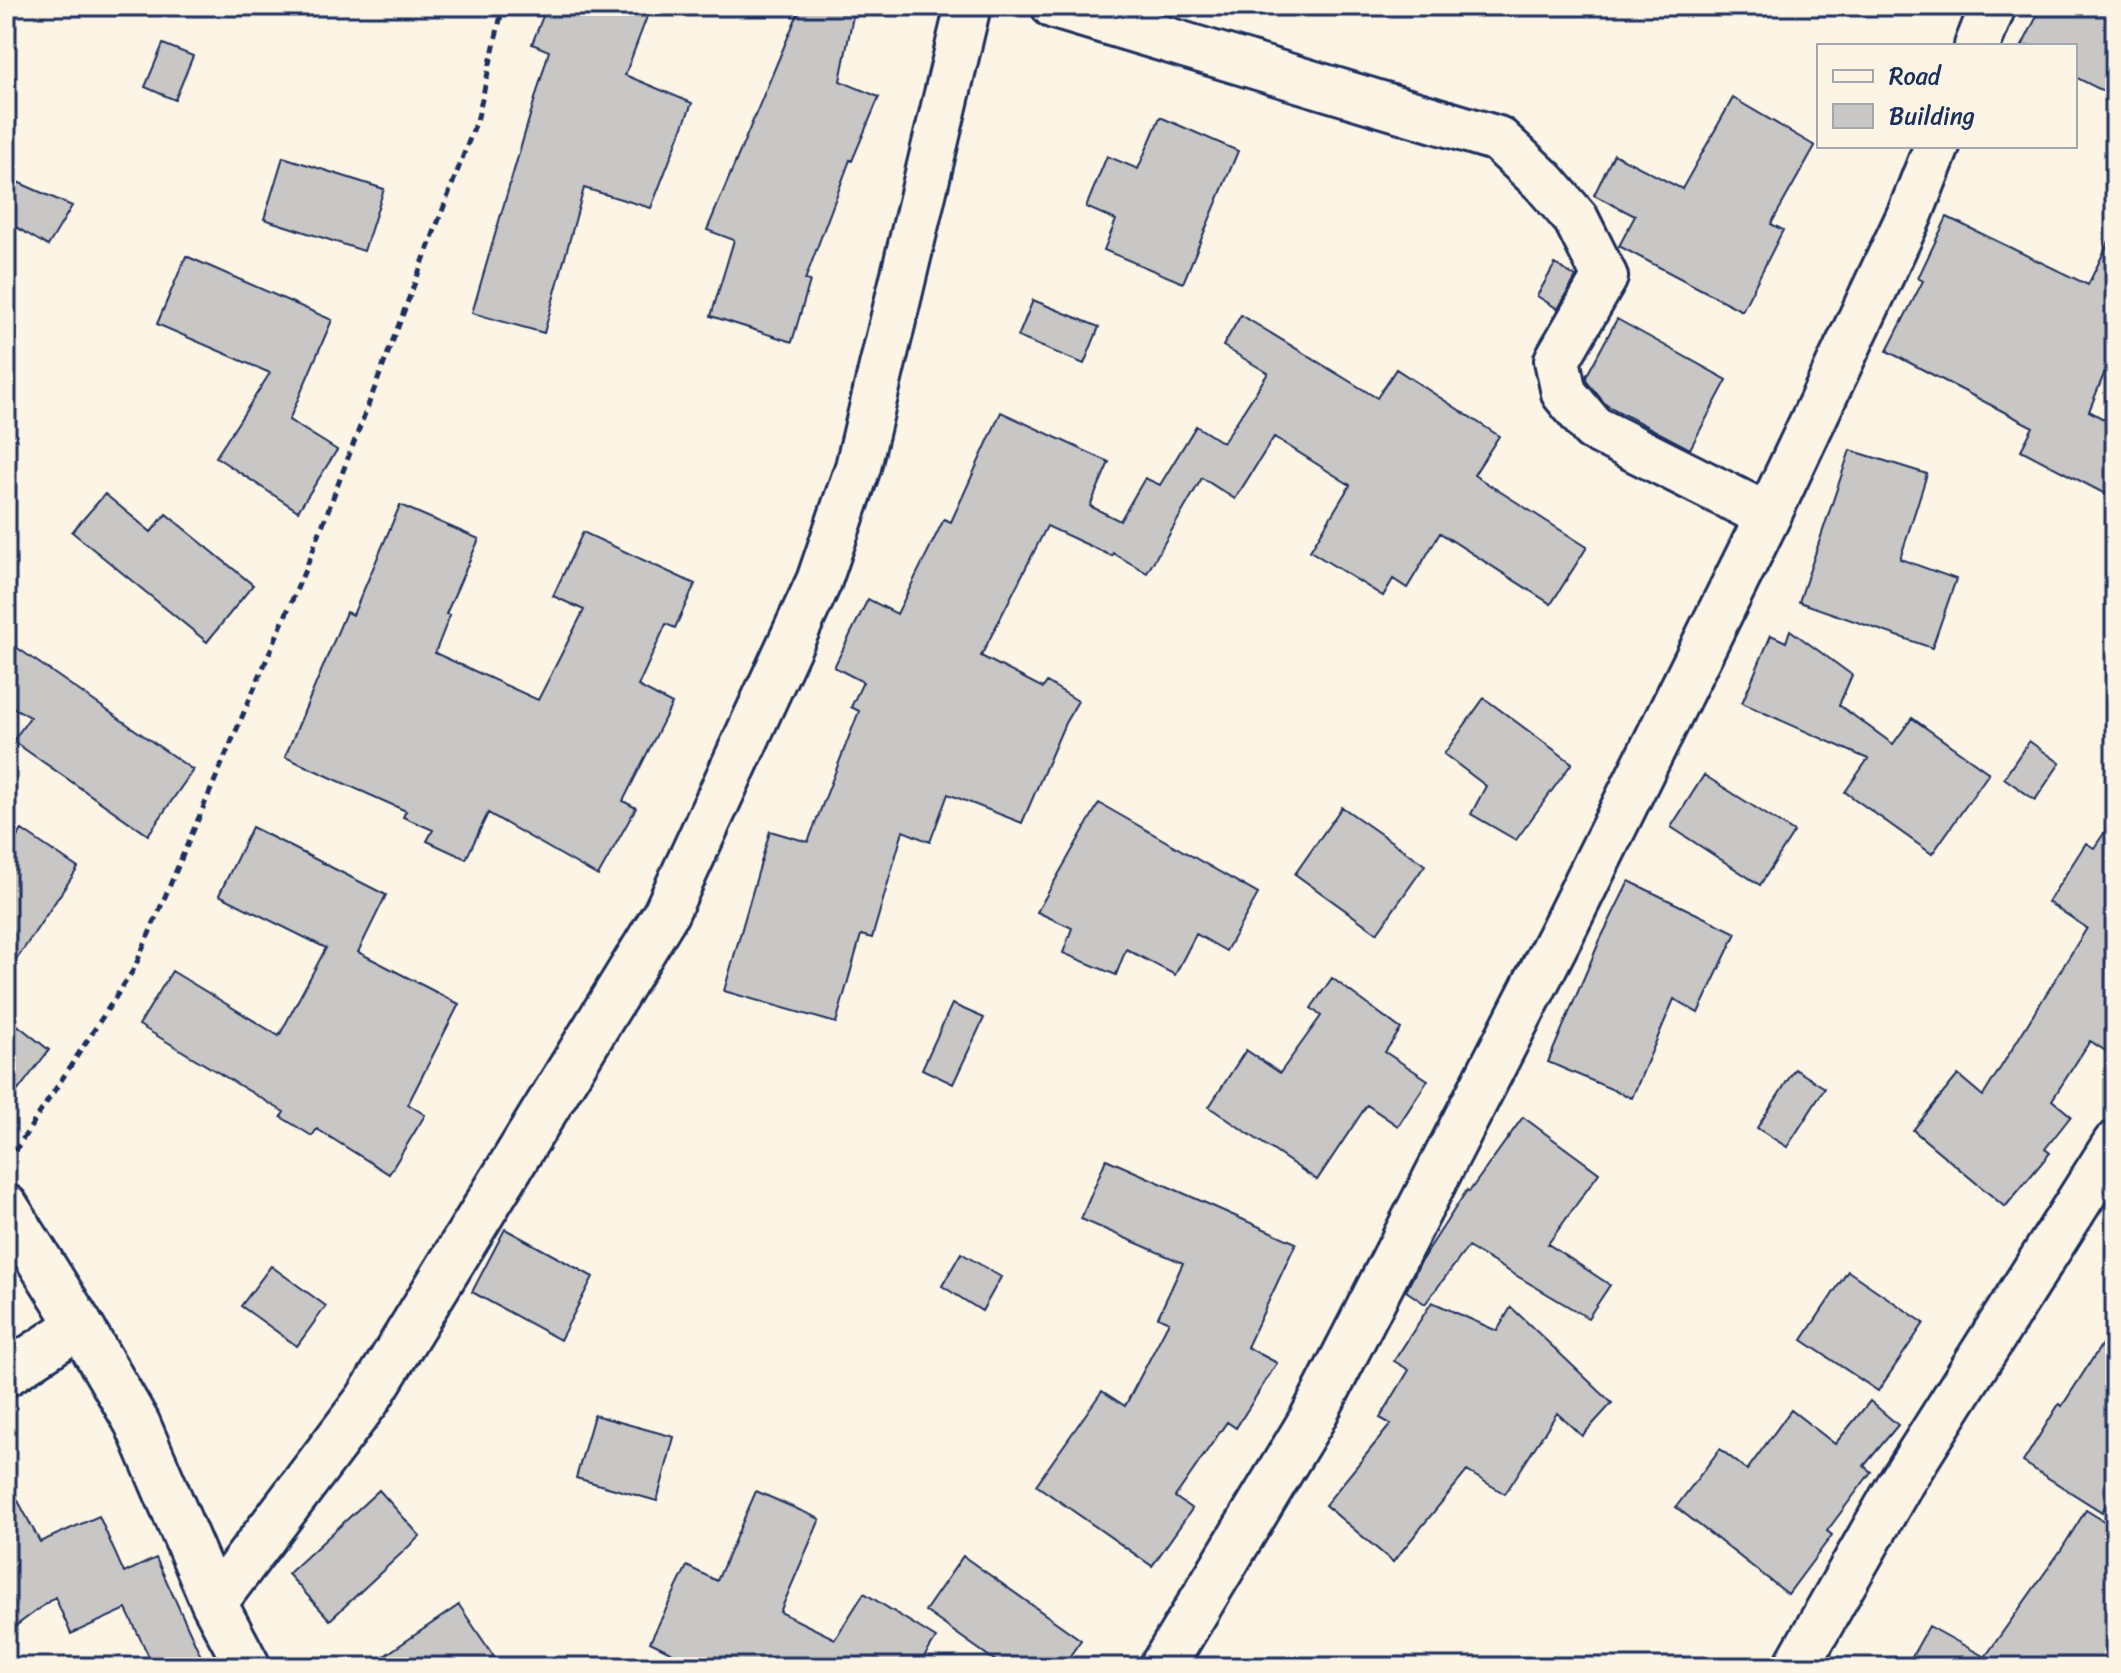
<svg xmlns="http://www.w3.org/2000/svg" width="2121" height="1673" font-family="Sriracha,sans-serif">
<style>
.building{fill:#c8c7c6;stroke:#1b2f5e;stroke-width:2}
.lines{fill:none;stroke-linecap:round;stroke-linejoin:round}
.street-casing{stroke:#1b2f5e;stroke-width:50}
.path{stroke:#1b2f5e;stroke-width:5;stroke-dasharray:8 6;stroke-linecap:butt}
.street{stroke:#fcf5e5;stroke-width:44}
</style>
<rect width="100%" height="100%" fill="#fcf5e5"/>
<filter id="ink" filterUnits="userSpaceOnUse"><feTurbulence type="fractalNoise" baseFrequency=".0125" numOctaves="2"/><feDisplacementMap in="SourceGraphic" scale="16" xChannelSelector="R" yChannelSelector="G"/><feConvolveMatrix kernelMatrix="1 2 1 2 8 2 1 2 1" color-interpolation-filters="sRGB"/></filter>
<g filter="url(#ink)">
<path class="building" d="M 547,6 L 651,6 L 625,75 L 692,103 L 651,208 L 584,188 L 544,333 L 472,313 L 549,51 L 532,44 Z
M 801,6 L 855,6 L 840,81 L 879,97 L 852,161 L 850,160 L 805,280 L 810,281 L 792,342 L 711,316 L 734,240 L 707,230 Z
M 2042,6 L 2115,6 L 2115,97 L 2075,77 L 2075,46 L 2022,46 Z
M 163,44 L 193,56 L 175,100 L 145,87 Z
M 1733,98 L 1815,146 L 1771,224 L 1783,230 L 1742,311 L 1619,246 L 1635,216 L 1594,195 L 1614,154 L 1682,189 Z
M 1160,117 L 1238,151 L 1183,283 L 1104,250 L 1116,220 L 1086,207 L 1107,156 L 1138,169 Z
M 283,157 L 384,189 L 364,251 L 264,219 Z
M 6,177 L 72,206 L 48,246 L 6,221 Z
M 1947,217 L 2088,285 L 2115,229 L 2115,347 L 2089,411 L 2115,425 L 2115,499 L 2021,450 L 2033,427 L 1887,351 L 1923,281 L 1918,278 Z
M 186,256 L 332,320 L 289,420 L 337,450 L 298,511 L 216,457 L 270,373 L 157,324 Z
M 1555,264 L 1576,277 L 1558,309 L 1537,296 Z
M 1033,300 L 1099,327 L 1084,364 L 1018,337 Z
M 1241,315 L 1377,398 L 1396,369 L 1499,436 L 1474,475 L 1587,547 L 1551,604 L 1440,533 L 1407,588 L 1393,579 L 1383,596 L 1310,551 L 1350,485 L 1274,437 L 1235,499 L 1202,478 L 1147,573 L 1113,553 L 1112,556 L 1047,526 L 981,656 L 1043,688 L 1047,682 L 1078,701 L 1065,723 L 1022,823 L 948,794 L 930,842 L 903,831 L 872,938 L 861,935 L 836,1023 L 724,991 L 770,831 L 808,842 L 859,711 L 851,707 L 863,682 L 834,667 L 868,599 L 897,614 L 944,519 L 951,522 L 1001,412 L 1109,462 L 1090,506 L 1120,521 L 1145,478 L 1160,485 L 1196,426 L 1223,443 L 1268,373 L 1223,346 Z
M 1617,319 L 1727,380 L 1690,449 L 1606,405 L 1587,382 L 1586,377 Z
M 1850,450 L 1927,474 L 1900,559 L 1956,579 L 1932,648 L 1799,602 Z
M 105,494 L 151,532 L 166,514 L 253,585 L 207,642 L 72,532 Z
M 400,505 L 479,539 L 446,614 L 450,615 L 435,653 L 538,700 L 584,610 L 553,596 L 583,532 L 695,584 L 675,628 L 666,624 L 638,686 L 672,704 L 623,801 L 636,808 L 598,876 L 488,813 L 466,859 L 427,841 L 433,830 L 403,817 L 406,811 L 285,757 L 346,612 L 353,615 Z
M 1790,630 L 1852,675 L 1839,705 L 1893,744 L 1912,718 L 1989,773 L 1932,854 L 1845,792 L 1868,759 L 1742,703 L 1771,635 L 1786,642 Z
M 6,640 L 193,770 L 148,835 L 13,741 L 30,717 L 6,703 Z
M 1484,698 L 1572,763 L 1516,840 L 1471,814 L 1486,786 L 1444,754 Z
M 2029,741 L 2060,763 L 2035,800 L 2004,778 Z
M 1704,775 L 1794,832 L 1760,885 L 1671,827 Z
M 1099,803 L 1258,894 L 1226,951 L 1196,934 L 1175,975 L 1126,949 L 1116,975 L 1063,953 L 1072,928 L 1037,912 Z
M 1342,807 L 1425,865 L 1377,933 L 1295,874 Z
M 2115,817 L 2115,1057 L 2090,1041 L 2052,1100 L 2071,1116 L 2045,1149 L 2050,1153 L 2005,1207 L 1913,1130 L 1958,1075 L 1983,1096 L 2087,928 L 2048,902 L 2086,843 L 2094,848 Z
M 252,827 L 386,895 L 358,952 L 459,1004 L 408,1104 L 425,1115 L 389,1174 L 317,1129 L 312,1136 L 281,1117 L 284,1112 L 139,1025 L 172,971 L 279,1036 L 326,948 L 219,895 Z
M 22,830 L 78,868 L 6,975 L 6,853 Z
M 1629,881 L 1736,933 L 1698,1013 L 1674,999 L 1632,1098 L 1548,1062 L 1600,940 Z
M 1332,978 L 1401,1029 L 1385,1052 L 1428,1080 L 1398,1126 L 1367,1105 L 1317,1180 L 1209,1107 L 1246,1050 L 1280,1073 L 1321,1016 L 1311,1008 Z
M 952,1004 L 984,1018 L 953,1084 L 922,1069 Z
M 6,1016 L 49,1050 L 6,1106 Z
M 1795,1069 L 1825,1088 L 1787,1147 L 1757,1128 Z
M 1523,1117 L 1599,1173 L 1548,1244 L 1610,1285 L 1588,1318 L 1468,1247 L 1425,1304 L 1406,1291 L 1421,1261 L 1467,1190 L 1469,1192 Z
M 1106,1159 L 1296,1243 L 1247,1347 L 1277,1363 L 1236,1428 L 1227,1422 L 1175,1497 L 1192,1509 L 1152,1566 L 1036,1485 L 1102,1391 L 1125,1406 L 1169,1322 L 1158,1317 L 1183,1263 L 1081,1219 Z
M 505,1229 L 593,1277 L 560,1340 L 472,1292 Z
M 961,1253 L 1001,1277 L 982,1311 L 942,1286 Z
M 271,1266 L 326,1306 L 297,1346 L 241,1306 Z
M 1848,1271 L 1924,1323 L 1878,1391 L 1802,1340 Z
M 1432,1302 L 1497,1331 L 1511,1307 L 1612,1403 L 1582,1436 L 1557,1413 L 1505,1494 L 1467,1471 L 1393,1562 L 1325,1505 L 1391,1424 L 1380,1418 L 1409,1370 L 1394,1361 Z
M 2115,1324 L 2115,1489 L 2102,1512 L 2023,1462 L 2059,1404 L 2062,1406 Z
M 1870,1401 L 1898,1425 L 1864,1466 L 1871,1472 L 1827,1531 L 1832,1535 L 1788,1594 L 1676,1507 L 1720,1449 L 1747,1470 L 1791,1410 L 1835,1444 Z
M 594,1415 L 674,1437 L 657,1501 L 576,1478 Z
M 6,1478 L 40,1542 L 99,1516 L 124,1573 L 156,1558 L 206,1667 L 154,1667 L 126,1609 L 71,1634 L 55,1597 L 6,1633 Z
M 379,1490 L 420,1536 L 330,1620 L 288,1574 Z
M 756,1491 L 820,1519 L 780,1612 L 835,1639 L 864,1593 L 936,1638 L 918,1667 L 701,1667 L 650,1642 L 687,1566 L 717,1581 Z
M 2086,1510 L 2115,1528 L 2115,1667 L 1906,1667 L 1929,1626 L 1985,1657 L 2061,1550 Z
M 963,1556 L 1081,1640 L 1062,1667 L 1004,1667 L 925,1611 Z
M 459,1605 L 501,1667 L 368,1667 Z"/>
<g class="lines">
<defs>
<path id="street" d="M 1054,6 L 1498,139 L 1544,182 L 1576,219 L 1605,277 L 1557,360 L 1564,393 L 1593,428 L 1768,516
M 1977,46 L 1993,6
M 6,1207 L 80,1325 L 137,1423 L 214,1603 L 248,1667
M 6,1374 L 80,1325
M 214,1603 L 368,1399 L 666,913 L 819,581 L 858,467 L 968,6
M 1162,1667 L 1312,1419 L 1562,932 L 1768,516 L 1910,214 L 1937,146
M 1796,1667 L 1899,1486 L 2115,1144"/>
</defs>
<use href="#street" class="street-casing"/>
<path class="path" d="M 7,1163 L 134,969 L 308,563 L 478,117 L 503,6"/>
<use href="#street" class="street"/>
</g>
</g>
<rect width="2121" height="1673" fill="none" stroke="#fcf5e5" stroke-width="32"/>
<rect x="16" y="16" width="2089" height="1641" fill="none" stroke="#1b2f5e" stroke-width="3" filter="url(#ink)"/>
<rect x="1817" y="44" width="260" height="104" fill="#fcf5e5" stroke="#a2a6af" stroke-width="2"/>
<rect x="1833" y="70" width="40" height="12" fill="#fcf5e5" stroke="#a2a6af" stroke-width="2"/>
<text x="1889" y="84" font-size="24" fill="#1b2f5e">Road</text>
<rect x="1833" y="104" width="40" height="24" fill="#c8c7c6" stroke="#a2a6af" stroke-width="2"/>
<text x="1889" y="124" font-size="24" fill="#1b2f5e">Building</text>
</svg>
